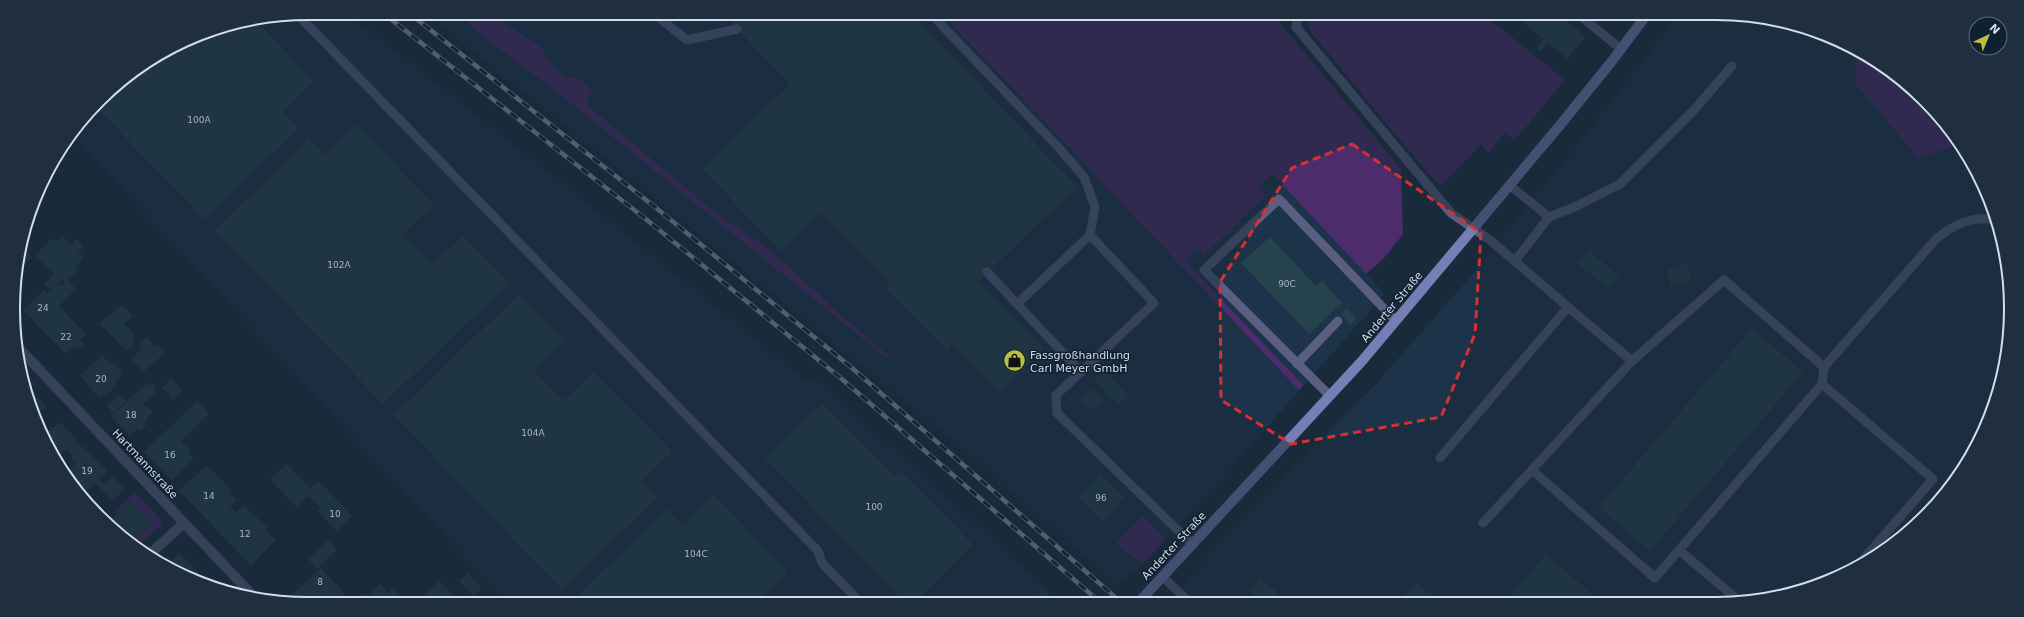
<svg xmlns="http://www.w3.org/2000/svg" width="2024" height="617" font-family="'DejaVu Sans',sans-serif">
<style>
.built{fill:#1d3349}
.green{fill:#4d2c6c}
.building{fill:#26434d}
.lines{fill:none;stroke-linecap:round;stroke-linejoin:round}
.lane{stroke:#5a5f82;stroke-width:9}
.street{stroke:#5a5f82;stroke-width:10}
.secondary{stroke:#767eb6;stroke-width:10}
.rail-casing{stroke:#95a2af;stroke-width:4.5}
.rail{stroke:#0f2031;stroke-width:3;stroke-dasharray:9;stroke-linecap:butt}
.marked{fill:none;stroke:#d63132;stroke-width:3;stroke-dasharray:8 5;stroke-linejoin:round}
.labels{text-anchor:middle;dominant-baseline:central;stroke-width:3;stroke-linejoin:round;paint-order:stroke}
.number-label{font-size:9px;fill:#a8b7c2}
.street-label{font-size:11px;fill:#d3dee9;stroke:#0f2031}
.poi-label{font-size:11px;fill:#d3dee9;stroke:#0f2031;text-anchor:start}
.rim{fill:none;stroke:#d3dee9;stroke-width:2}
</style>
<rect width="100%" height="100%" fill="#192a3b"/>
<path class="built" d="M 308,13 L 347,13 L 562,183 L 809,383 L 814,378 L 1063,603 L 509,604 L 71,133 L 113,86 L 251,19 Z
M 426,13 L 941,13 L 1180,265 L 1272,174 L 1385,294 L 1204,498 L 1140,567 L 1117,585 L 963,448 Z
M 1679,13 L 1716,13 L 1773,19 L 1829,36 L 1880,63 L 1925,100 L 1961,145 L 1989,196 L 2005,251 L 2011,309 L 2005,366 L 1972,456 L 1924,518 L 1846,573 L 1754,601 L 1167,602 L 1221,541 L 1373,387 L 1471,276 L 1568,157 L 1650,53 Z"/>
<path class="green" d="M 456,13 L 487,13 L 542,47 L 545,57 L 563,75 L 581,80 L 593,90 L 587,99 L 588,106 L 717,214 L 762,244 L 791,268 L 836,311 L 889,356 L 888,359 L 557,92 L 489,41 Z
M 941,13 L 1270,13 L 1290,35 L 1401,169 L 1403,234 L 1386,256 L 1366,274 L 1272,174 L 1258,188 L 1266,196 L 1204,255 L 1197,249 L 1185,261 L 1303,385 L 1299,390 Z
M 1310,13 L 1482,13 L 1565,80 L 1515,140 L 1504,133 L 1489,153 L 1481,144 L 1440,186 L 1404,145 L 1311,32 L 1308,26 Z
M 1855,50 L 1880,63 L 1925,100 L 1960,143 L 1919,159 L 1856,84 Z
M 135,492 L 161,520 L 161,525 L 139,545 L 135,540 L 152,523 L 130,501 L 116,514 L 114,512 Z
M 1142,516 L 1166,539 L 1142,564 L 1116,544 Z"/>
<path class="building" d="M 722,13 L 911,13 L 1077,187 L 978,281 L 1044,349 L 999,392 L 953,344 L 947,351 L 886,288 L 890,284 L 821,213 L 781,251 L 702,169 L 790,84 Z
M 1523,13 L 1557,13 L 1586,37 L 1567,59 L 1548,43 L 1540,52 L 1536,49 L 1543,39 L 1519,19 Z
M 253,18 L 314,81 L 283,111 L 299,128 L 204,219 L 95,106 L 113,86 L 196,35 Z
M 357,125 L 434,205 L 402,235 L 432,265 L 463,235 L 509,283 L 383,404 L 215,230 L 309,139 L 325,155 Z
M 63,236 L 71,245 L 77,239 L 84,247 L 78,253 L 83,258 L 75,267 L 78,270 L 68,280 L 76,289 L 59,306 L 86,334 L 80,340 L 84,344 L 77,350 L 74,346 L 66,354 L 23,310 L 44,290 L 47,294 L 59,283 L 62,286 L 65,283 L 62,279 L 50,290 L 44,284 L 54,274 L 35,255 L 53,238 L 57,242 Z
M 1270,237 L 1316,286 L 1322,281 L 1342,303 L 1309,334 L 1241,263 Z
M 23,247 L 32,257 L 16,272 L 19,276 L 15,279 L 16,270 Z
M 1589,251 L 1619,276 L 1608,289 L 1578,264 Z
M 1686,263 L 1692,280 L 1672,287 L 1666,270 Z
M 519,294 L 565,341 L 534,371 L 564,401 L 594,372 L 672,452 L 641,482 L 657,498 L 562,590 L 394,415 Z
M 122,305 L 133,316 L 124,324 L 135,336 L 132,338 L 136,342 L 127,351 L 99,323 Z
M 1347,309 L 1356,319 L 1350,325 L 1341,314 Z
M 1752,328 L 1803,372 L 1650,551 L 1599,507 Z
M 147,337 L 156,347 L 158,345 L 165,353 L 143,372 L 131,359 L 142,349 L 138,346 Z
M 102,355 L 111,364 L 113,362 L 123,373 L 115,383 L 117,385 L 105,397 L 103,394 L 99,397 L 80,376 Z
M 1104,370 L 1129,395 L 1118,405 L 1094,380 Z
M 171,379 L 183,391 L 173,400 L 162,388 Z
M 23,383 L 46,406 L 39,413 L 43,417 L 37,423 Z
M 147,383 L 150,386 L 153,383 L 157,388 L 154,391 L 156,393 L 143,405 L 144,407 L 146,405 L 153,412 L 144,422 L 147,424 L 140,431 L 138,428 L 130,436 L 111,416 Z
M 1090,389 L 1104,399 L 1093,410 L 1079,400 Z
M 120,394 L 126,401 L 113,413 L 107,406 Z
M 197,401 L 209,413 L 181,441 L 191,451 L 189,453 L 194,458 L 172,480 L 144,452 Z
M 823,403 L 895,477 L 901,471 L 973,545 L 913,603 L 905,603 L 765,458 Z
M 60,422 L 77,440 L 75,441 L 81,447 L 83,446 L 107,471 L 99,479 L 104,484 L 113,476 L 125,489 L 112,501 L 95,483 L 87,490 L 81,484 L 75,489 L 74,488 L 65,474 L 76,463 L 71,458 L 73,455 L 67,449 L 56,459 L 43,438 L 52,427 L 53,428 Z
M 287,464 L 310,488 L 319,481 L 352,516 L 337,531 L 318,511 L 321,509 L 309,496 L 297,507 L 270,479 Z
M 207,465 L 231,490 L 229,492 L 237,500 L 230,507 L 236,513 L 243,505 L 267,527 L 265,529 L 276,540 L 251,565 L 179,491 Z
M 1100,474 L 1125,497 L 1103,521 L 1078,498 Z
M 83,490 L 91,498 L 88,501 L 79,493 Z
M 714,495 L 788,572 L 757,602 L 758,603 L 576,604 L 573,600 L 667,509 L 683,525 Z
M 130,501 L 152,524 L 132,543 L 109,521 Z
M 328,540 L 337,550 L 317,569 L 308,559 Z
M 179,553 L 201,575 L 195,581 L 166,566 Z
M 1546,554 L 1601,602 L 1505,602 Z
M 321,568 L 354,604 L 297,603 L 290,596 Z
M 468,573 L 482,588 L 474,596 L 459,581 Z
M 1260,578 L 1278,593 L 1269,602 L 1263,602 L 1249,590 Z
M 439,581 L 461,604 L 414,604 L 418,601 Z
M 1416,582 L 1440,602 L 1399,602 Z
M 380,584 L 388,593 L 393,588 L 403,598 L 396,604 L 355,604 L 366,593 L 368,596 Z
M 1043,589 L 1057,603 L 1030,603 Z"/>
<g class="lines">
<path class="lane" d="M 653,13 L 687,40 L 737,29
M 930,13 L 1060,149 L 1084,177 L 1095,207 L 1090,235
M 1299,13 L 1296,27 L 1451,213 L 1490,240 L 1568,307 L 1440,458
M 1577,13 L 1621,49
M 297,14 L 818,551 L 822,563 L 861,603
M 1509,185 L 1549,217 L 1515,261
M 1549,217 L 1577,206 L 1620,184 L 1694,110 L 1732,66
M 987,272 L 1017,304
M 1297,364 L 1338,321
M 1824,367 L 1936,239 C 1954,224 1973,215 1996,220
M 1081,372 L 1154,303 L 1090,235 L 1017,304 L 1081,372 L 1056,395 L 1057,413 L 1193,545
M 1822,384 L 1933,479 L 1860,563
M 1330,396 L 1204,270 L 1279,199 L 1396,321
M 1532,470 L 1655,578 L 1822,384 L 1824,367 L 1724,280 L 1632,361
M 1483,523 L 1632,361 L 1568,307
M 1679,550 L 1739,601
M 1163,577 L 1189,602"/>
<path class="street" d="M 17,346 L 256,599
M 148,556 L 184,523"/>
<path class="secondary" d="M 1138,603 L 1362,361 L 1561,124 L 1612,61 L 1648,13"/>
<defs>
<path id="rail" d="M 383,13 L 647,220 L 843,380 L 1101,603
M 409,13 L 655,207 L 852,368 L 1122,603
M 1273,598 L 1277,602"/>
</defs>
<use href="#rail" class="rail-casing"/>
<use href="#rail" class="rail"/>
</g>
<path d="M0 0H2024V617H0ZM 1352,144 L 1481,233 L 1475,334 L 1441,417 L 1291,444 L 1221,400 L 1220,282 L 1292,168 Z" fill="#192a3b" fill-opacity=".55" fill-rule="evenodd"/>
<path class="marked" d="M 1352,144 L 1481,233 L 1475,334 L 1441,417 L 1291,444 L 1221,400 L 1220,282 L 1292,168 Z"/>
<defs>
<symbol id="shop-disc" viewBox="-11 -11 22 22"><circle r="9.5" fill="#bdbf43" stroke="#0f2031"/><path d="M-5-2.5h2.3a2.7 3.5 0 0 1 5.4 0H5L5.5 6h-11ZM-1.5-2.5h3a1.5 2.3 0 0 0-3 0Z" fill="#111"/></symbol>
</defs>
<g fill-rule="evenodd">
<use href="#shop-disc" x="1002" y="348" width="25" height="25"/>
</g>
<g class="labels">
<g class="number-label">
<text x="199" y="120">100A</text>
<text x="339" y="265">102A</text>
<text x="1287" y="284">90C</text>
<text x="43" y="308">24</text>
<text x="66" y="337">22</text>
<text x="101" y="379">20</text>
<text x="131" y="415">18</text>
<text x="533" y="433">104A</text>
<text x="170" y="455">16</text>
<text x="87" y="471">19</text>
<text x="209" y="496">14</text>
<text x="1101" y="498">96</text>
<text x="874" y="507">100</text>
<text x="335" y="514">10</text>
<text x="245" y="534">12</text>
<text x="696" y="554">104C</text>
<text x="320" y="582">8</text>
</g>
<g class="street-label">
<text transform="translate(1392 307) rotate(-50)">Anderter Straße</text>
<text transform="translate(145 464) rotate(47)">Hartmannstraße</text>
<text transform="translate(1174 546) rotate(-47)">Anderter Straße</text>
</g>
<g class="poi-label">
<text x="1030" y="355">Fassgroßhandlung<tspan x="1030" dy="13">Carl Meyer GmbH</tspan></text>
</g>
</g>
<path d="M0 0H2024V617H0ZM308 20H1716A288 288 0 0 1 2004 308V309A288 288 0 0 1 1716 597H308A288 288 0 0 1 20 309V308A288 288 0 0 1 308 20Z" fill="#1f2f40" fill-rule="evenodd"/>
<path class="rim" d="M308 20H1716A288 288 0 0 1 2004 308V309A288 288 0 0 1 1716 597H308A288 288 0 0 1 20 309V308A288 288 0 0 1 308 20Z"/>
<g transform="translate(1988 36) rotate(44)"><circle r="19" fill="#0f2031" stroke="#5d6c7b"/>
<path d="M0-3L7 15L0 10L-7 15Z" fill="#bdbf43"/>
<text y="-6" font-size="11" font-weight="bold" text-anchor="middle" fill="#d3dee9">N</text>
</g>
</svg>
